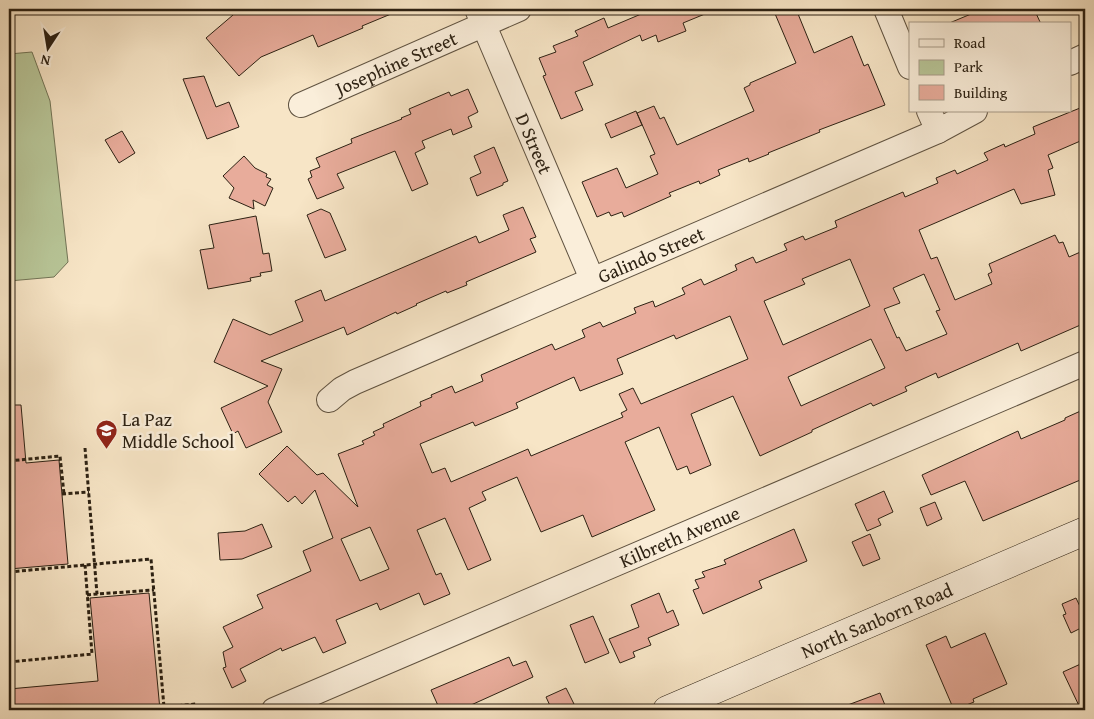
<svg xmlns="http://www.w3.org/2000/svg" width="1094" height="719" font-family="'Gentium Book Plus',serif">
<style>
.green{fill:#b8c698;stroke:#727456}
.building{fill:#e8ac9b;stroke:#2c2113;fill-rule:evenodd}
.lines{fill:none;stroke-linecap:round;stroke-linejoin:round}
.minor-casing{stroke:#5f5240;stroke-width:26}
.secondary-casing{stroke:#2c2113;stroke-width:29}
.path{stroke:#2c2113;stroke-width:3;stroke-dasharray:4 2.5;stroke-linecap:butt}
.minor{stroke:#faeeda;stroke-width:24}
.secondary{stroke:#faeeda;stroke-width:28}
.labels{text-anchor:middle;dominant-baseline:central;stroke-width:5;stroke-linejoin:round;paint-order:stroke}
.street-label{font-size:19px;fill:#2c2113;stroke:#faeeda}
.poi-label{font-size:19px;fill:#2c2113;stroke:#faeeda;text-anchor:start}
</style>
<rect width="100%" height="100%" fill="#f7e5c6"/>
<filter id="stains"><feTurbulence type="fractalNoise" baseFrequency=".004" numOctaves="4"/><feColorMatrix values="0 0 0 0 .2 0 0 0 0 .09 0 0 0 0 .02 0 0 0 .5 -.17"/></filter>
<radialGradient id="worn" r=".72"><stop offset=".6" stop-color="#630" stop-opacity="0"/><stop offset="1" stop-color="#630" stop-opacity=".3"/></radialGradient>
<path class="green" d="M 32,52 L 50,101 L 68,262 L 54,277 L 9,281 L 9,54 Z"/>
<path class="building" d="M 230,9 L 403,9 L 362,26 L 363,28 L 318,47 L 313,35 L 261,57 L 239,76 L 206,38 L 233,15 Z
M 653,9 L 717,9 L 683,23 L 686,31 L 658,42 L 656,35 L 642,41 L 640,35 L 583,62 L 593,85 L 575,92 L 583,110 L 561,119 L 543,76 L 546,75 L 539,58 L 556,52 L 553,46 L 578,36 L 575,31 L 604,18 L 608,28 Z
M 773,9 L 796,9 L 814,53 L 852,36 L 864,66 L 868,64 L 885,105 L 819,130 L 820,132 L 768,153 L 769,154 L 749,162 L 748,158 L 718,170 L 720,175 L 700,184 L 699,181 L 669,193 L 671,196 L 624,217 L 622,212 L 611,216 L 609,212 L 597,217 L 582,182 L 617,168 L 626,188 L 658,174 L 650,156 L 655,154 L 637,113 L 654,106 L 660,119 L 664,117 L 677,145 L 754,111 L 744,88 L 750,85 L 750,83 L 796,63 Z
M 983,9 L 1034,9 L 1041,24 L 947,24 Z
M 204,76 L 216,107 L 229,102 L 239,127 L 207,139 L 183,79 Z
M 468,89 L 478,112 L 468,117 L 472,127 L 453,135 L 451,129 L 422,141 L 425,148 L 415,153 L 428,184 L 412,191 L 395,151 L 337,174 L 344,188 L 317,199 L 308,179 L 312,177 L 310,171 L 320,167 L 316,158 L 352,143 L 351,139 L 402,119 L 401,118 L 411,114 L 409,109 L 449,92 L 451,96 Z
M 1085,106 L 1085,139 L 1048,155 L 1053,168 L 1048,170 L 1055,195 L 1021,204 L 1014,189 L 919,230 L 931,259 L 937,257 L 955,300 L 992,284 L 988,274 L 992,272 L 989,264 L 1055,235 L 1059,243 L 1063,242 L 1069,257 L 1085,250 L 1085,323 L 1021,351 L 1018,343 L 938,378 L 936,373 L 905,387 L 907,391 L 873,406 L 871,403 L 812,430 L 812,432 L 760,456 L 733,396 L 691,414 L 711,465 L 690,474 L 687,466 L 677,470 L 659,427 L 625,442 L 655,510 L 592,537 L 583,515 L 541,532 L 517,477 L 482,492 L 486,500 L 469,508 L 491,560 L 468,570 L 445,518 L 417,530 L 436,575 L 441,573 L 450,594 L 424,605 L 419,593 L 380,610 L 377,603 L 336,620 L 346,643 L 323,653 L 315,637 L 282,651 L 281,648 L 240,669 L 246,681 L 232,688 L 223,668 L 226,667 L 223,652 L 233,647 L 223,627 L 263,608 L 257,595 L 311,571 L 303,551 L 333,538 L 315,490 L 302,504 L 295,496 L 288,502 L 259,474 L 287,446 L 317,475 L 323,473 L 358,507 L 338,454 L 364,444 L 362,441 L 375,435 L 373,432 L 384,427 L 383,424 L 421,406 L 420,402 L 432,397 L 431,395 L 452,386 L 455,393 L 483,381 L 481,375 L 552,344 L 555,350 L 585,337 L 582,330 L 600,322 L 603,327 L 636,313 L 634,308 L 653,301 L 655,307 L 685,294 L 682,288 L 701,279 L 704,285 L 737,270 L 735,265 L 753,257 L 756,263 L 787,250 L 784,244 L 803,236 L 805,240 L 837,227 L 835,221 L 903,192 L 905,197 L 938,183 L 936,178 L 955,170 L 957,174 L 988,160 L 984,153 L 1004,144 L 1005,147 L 1035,134 L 1033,127 ZM 850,259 L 870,306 L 783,345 L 764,301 L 805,284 L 802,279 ZM 924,274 L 940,310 L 936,311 L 947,334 L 906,351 L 899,337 L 897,338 L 884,309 L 900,303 L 893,288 ZM 730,316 L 748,359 L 641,404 L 633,388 L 619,394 L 627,410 L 621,413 L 623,417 L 531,456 L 528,449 L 451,482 L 445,468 L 432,473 L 420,444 L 473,422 L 475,426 L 518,408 L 516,403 L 574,377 L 580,391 L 623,374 L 617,359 L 674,335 L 676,339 ZM 871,339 L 885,368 L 801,406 L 788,377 ZM 370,527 L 389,569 L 360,581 L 341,539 Z
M 636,111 L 642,125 L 611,138 L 605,124 Z
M 122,131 L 135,153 L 119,163 L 105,140 Z
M 494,147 L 508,181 L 503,183 L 503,185 L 477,196 L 470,178 L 481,173 L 474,156 Z
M 244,156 L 255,168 L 267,174 L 266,177 L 271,179 L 267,185 L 273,188 L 265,206 L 253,200 L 254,209 L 229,198 L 234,188 L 223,176 Z
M 523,207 L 536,237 L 530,239 L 536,252 L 466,282 L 467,285 L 447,293 L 446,291 L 416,304 L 417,305 L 397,314 L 396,312 L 347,335 L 344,327 L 261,361 L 282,369 L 268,402 L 282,432 L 246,448 L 238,431 L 233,434 L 221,408 L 268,386 L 214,362 L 233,319 L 270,335 L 303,321 L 295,301 L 321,290 L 325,301 L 476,236 L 479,243 L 509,230 L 503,215 Z
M 321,209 L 330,213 L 346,250 L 325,258 L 307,215 Z
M 256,216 L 263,254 L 269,253 L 272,271 L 260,273 L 261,276 L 250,278 L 251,281 L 208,289 L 200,250 L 214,248 L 209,225 Z
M 9,405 L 21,405 L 26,463 L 59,460 L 68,564 L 9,569 Z
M 1085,409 L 1085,478 L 983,521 L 965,481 L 931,495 L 922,475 L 1018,431 L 1021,439 L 1065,420 L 1065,418 Z
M 884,491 L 893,512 L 878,519 L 881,525 L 867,531 L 855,504 Z
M 935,502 L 942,519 L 927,526 L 920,508 Z
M 262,524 L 272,547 L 242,559 L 220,560 L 218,533 L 245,531 Z
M 794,529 L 807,561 L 759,581 L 762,588 L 703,614 L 693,590 L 699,588 L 695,580 L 705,577 L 702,572 L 726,564 L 724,560 Z
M 870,534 L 880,559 L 863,566 L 852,542 Z
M 149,593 L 160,710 L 9,710 L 9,689 L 98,681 L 90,598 Z
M 659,593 L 667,613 L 673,610 L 679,625 L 648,638 L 651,645 L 633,652 L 635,657 L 620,663 L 609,639 L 639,627 L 631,605 Z
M 1076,598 L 1085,617 L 1085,626 L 1071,633 L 1063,615 L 1066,614 L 1062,604 Z
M 593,616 L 609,653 L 585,663 L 570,625 Z
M 985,633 L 1007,684 L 973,699 L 974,702 L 954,710 L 926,645 L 946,636 L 951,648 Z
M 509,657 L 513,666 L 526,661 L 533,677 L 460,710 L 440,710 L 431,690 Z
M 1085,662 L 1085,710 L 1081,710 L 1063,672 Z
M 566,688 L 574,704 L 560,710 L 552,710 L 546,697 Z
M 880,693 L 887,710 L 837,710 L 837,709 Z"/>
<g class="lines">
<defs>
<g id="minor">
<path id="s1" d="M 477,9 L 592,279"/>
<path d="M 886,9 L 910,67"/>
<path d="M 1070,63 L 1085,56"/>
<path id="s2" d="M 301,105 L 519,9"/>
<path d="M 929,111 L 938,131"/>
<path id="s3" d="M 329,400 L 342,389 L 355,382 L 938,131 L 975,111"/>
<path id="s4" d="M 274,710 L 1085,363"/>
</g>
<g id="secondary">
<path id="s5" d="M 667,710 L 1085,531"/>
</g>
</defs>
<use href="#minor" class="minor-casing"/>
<use href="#secondary" class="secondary-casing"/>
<path class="path" d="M 85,448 L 97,594 L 154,590
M 9,461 L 60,456 L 64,494
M 62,494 L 89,492
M 9,572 L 151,559 L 164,707 L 196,704
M 87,595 L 97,594
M 9,662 L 92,654 L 85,565"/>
<use href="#minor" class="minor"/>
<use href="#secondary" class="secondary"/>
</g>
<defs>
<symbol id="school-pin" viewBox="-11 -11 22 30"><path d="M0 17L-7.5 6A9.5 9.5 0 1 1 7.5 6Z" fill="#8f2418" stroke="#faeeda"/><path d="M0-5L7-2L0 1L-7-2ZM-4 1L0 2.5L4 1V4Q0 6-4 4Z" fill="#fff"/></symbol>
</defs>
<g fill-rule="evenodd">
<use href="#school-pin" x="94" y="418" width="25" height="34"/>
</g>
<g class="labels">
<g class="street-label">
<text stroke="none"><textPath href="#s2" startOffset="104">Josephine Street</textPath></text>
<text stroke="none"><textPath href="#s1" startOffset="146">D Street</textPath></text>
<text stroke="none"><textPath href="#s3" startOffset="354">Galindo Street</textPath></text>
<text stroke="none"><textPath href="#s4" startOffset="441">Kilbreth Avenue</textPath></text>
<text stroke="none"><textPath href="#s5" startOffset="228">North Sanborn Road</textPath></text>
</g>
<g class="poi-label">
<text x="122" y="419">La Paz<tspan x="122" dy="22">Middle School</tspan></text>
</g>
</g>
<rect width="1094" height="719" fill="none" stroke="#f7e5c6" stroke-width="30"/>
<rect x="10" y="10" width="1074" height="699" fill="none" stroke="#2c2113" stroke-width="2.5"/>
<rect x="15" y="15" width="1064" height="689" fill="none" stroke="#2c2113"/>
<rect x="909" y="22" width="162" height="90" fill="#faeeda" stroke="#a89c8a"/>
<rect x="919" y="39" width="25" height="8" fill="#faeeda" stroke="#a89c8a"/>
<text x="954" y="48" font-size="15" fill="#2c2113">Road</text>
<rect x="919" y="60" width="25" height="15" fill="#b8c698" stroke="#a89c8a"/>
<text x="954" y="72" font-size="15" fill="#2c2113">Park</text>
<rect x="919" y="85" width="25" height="15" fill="#e8ac9b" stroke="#a89c8a"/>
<text x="954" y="98" font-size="15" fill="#2c2113">Building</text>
<g transform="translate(48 48) rotate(192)" stroke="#faeeda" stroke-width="4" paint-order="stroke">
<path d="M0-4L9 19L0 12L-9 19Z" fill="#2c2113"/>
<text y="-8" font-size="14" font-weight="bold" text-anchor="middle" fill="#2c2113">N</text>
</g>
<rect width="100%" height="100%" filter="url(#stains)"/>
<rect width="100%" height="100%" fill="url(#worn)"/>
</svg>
